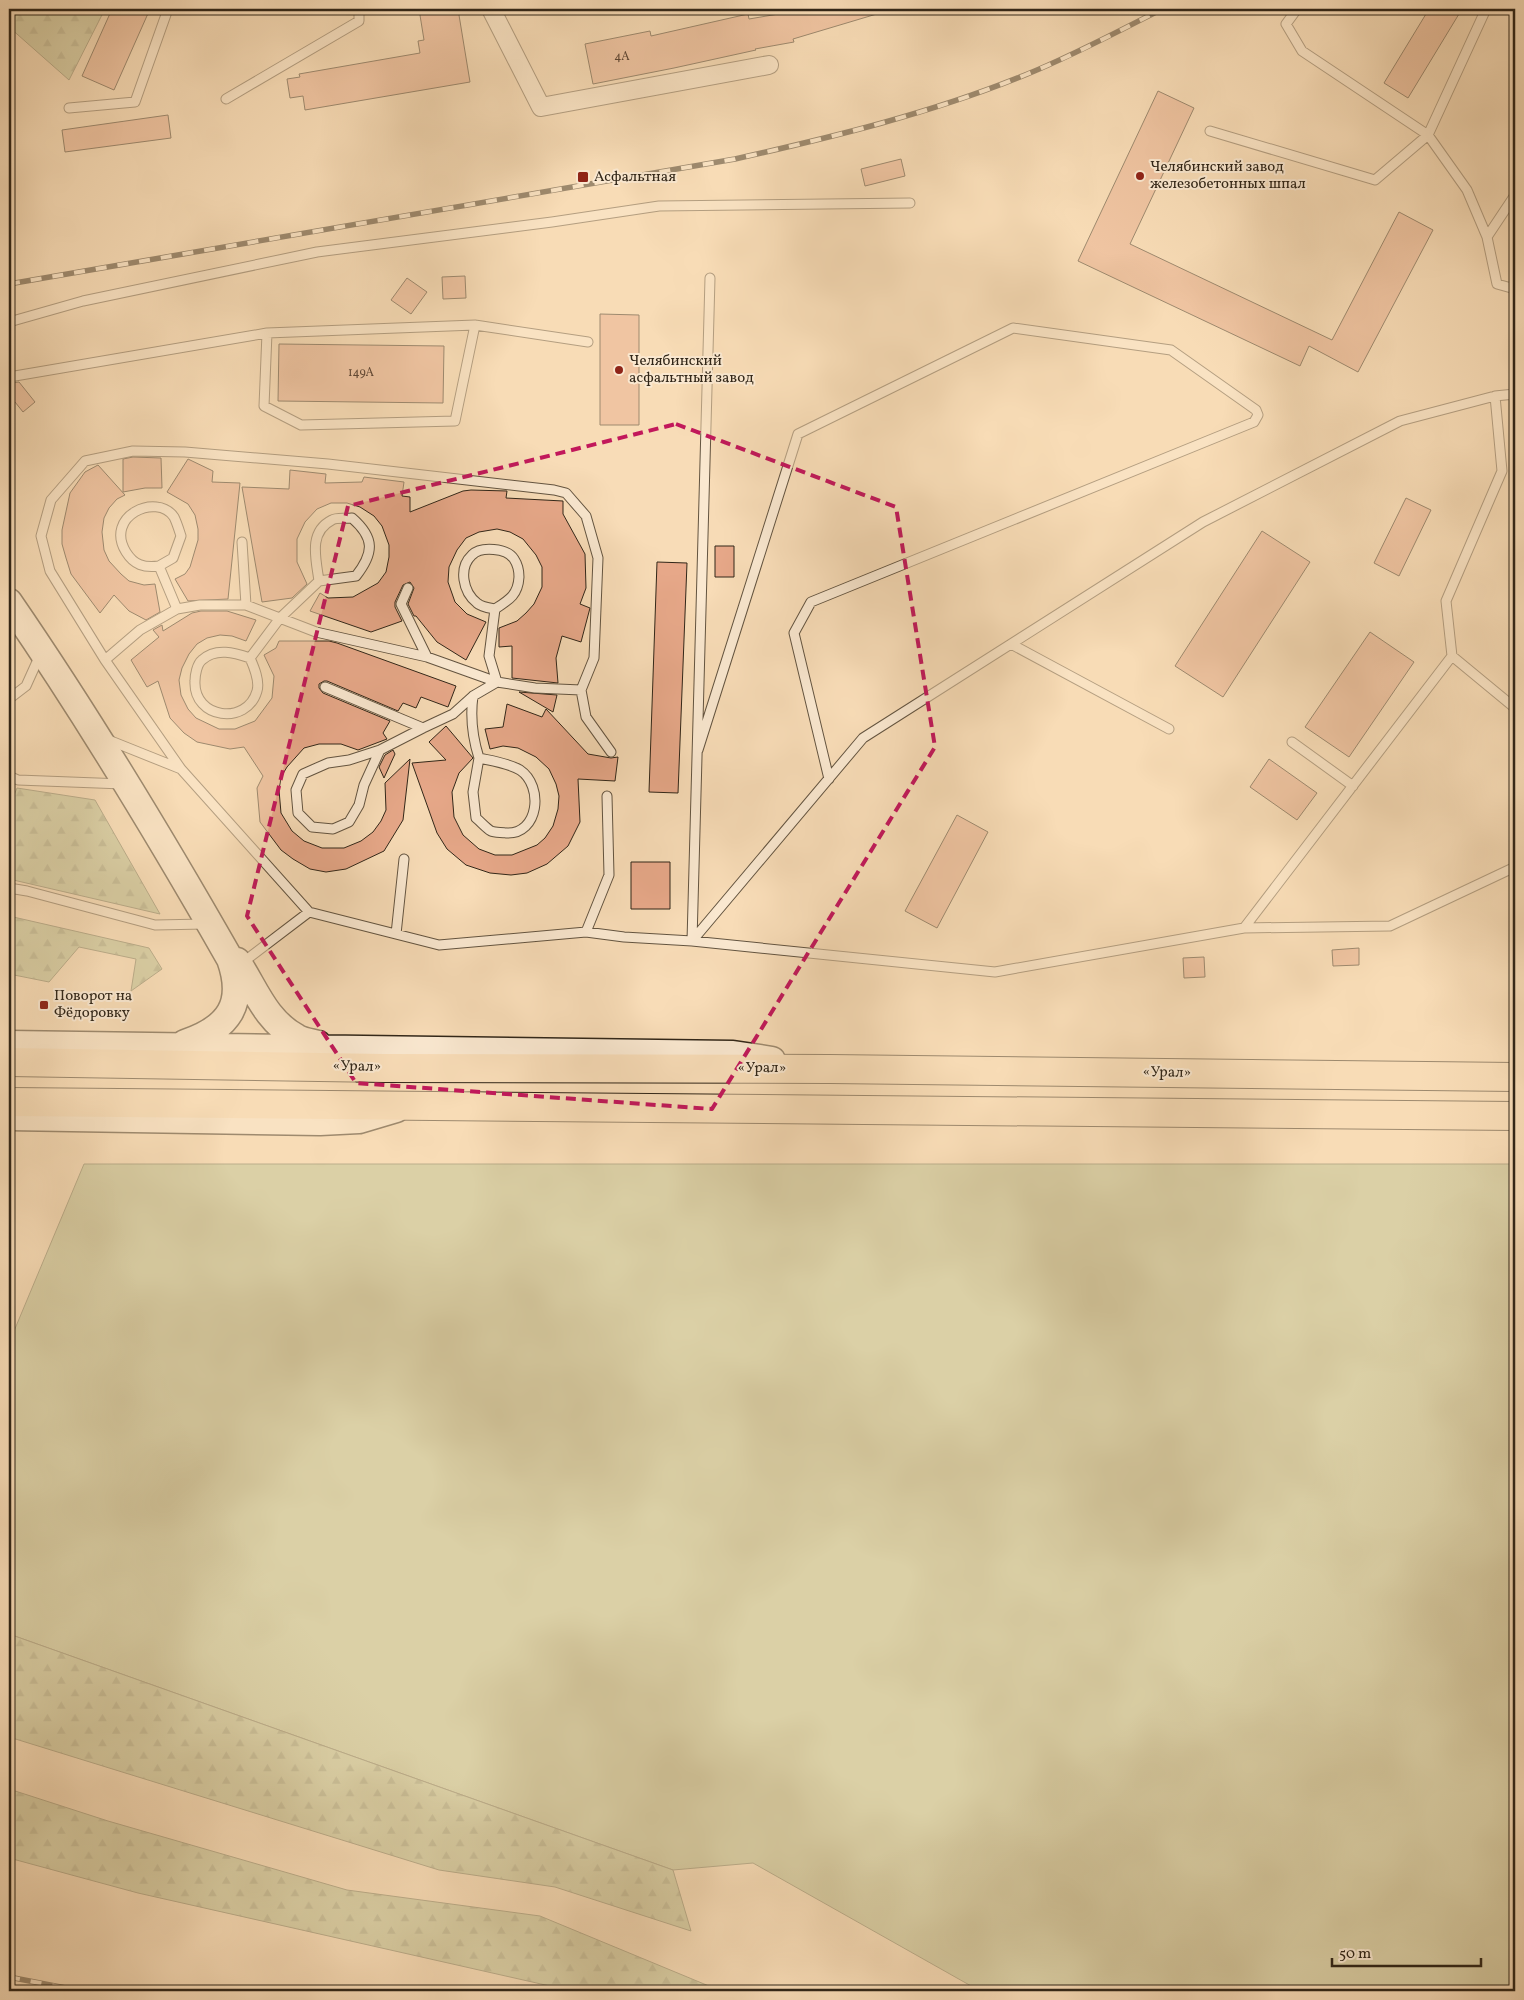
<svg xmlns="http://www.w3.org/2000/svg" width="1524" height="2000" font-family="Vollkorn,serif">
<style>
.green{fill:#b8c293;stroke:#747456}
.forest{fill:url(#forest-firs);stroke:#747456}
.building{fill:#e7a889;stroke:#312618}
.lines{fill:none;stroke-linecap:round;stroke-linejoin:round}
.lane-casing{stroke:#635440;stroke-width:11}
.street-casing{stroke:#635440;stroke-width:20}
.secondary-casing{stroke:#312618;stroke-width:29}
.primary-casing{stroke:#312618;stroke-width:30}
.lane{stroke:#fae8d0;stroke-width:9}
.street{stroke:#fae8d0;stroke-width:18}
.secondary{stroke:#fae8d0;stroke-width:26}
.primary{stroke:#f8dcb7;stroke-width:28}
.rail-casing{stroke:#312618;stroke-width:5.5}
.rail{stroke:#fae8d0;stroke-width:4;stroke-dasharray:11;stroke-linecap:butt}
.marked{fill:none;stroke:#c2185b;stroke-width:4;stroke-dasharray:10 6;stroke-linejoin:round}
.poi-dot{fill:#8f2418;stroke:#fae8d0;stroke-width:2}
.labels{text-anchor:middle;dominant-baseline:central;stroke-width:4;stroke-linejoin:round;paint-order:stroke}
.number-label{font-size:12px;fill:#5e4634}
.poi-label{font-size:15px;fill:#312618;stroke:#fae8d0;text-anchor:start}
.street-label{font-size:15px;fill:#312618;stroke:#fae8d0}
</style>
<defs>
<pattern id="forest-firs" width="22" height="20" patternUnits="userSpaceOnUse" patternTransform="scale(1.25)"><rect width="22" height="20" fill="#b8c293"/><path d="M5 1l3.5 6h-7zM16 11l3.5 6h-7z" fill="#969d77"/></pattern>
</defs>
<rect width="100%" height="100%" fill="#f8dcb7"/>
<filter id="stains"><feTurbulence type="fractalNoise" baseFrequency=".004" numOctaves="4"/><feColorMatrix values="0 0 0 0 .2 0 0 0 0 .09 0 0 0 0 .02 0 0 0 .5 -.17"/></filter>
<radialGradient id="worn" r=".72"><stop offset=".6" stop-color="#630" stop-opacity="0"/><stop offset="1" stop-color="#630" stop-opacity=".3"/></radialGradient>
<path class="green" d="M 84,1164 L 1515,1164 L 1515,1991 L 980,1991 L 753,1863 L 673,1870 L 9,1634 L 9,1343 Z"/>
<path class="forest" d="M 17,9 L 105,9 L 69,80 L 9,27 Z
M 17,788 L 95,800 L 160,914 L 9,879 L 9,807 Z
M 9,916 L 149,948 L 162,969 L 131,991 L 136,959 L 79,947 L 49,982 L 9,974 Z
M 9,1634 L 673,1870 L 691,1931 L 555,1887 L 439,1870 L 9,1737 Z
M 9,1789 L 108,1821 L 347,1890 L 540,1916 L 721,1991 L 572,1991 L 138,1893 L 9,1858 Z"/>
<path class="building" d="M 112,9 L 150,9 L 114,90 L 82,76 Z
M 419,9 L 458,9 L 470,82 L 305,110 L 303,96 L 290,98 L 287,79 L 300,77 L 299,74 L 420,53 L 418,41 L 424,40 Z
M 808,9 L 879,9 L 880,13 L 793,39 L 794,42 L 755,49 L 756,50 L 674,68 L 593,84 L 585,44 L 650,31 L 651,36 L 748,14 L 749,19 Z
M 1429,9 L 1462,9 L 1408,98 L 1384,83 Z
M 1158,91 L 1194,108 L 1130,244 L 1332,340 L 1399,212 L 1433,230 L 1358,372 L 1309,346 L 1300,366 L 1078,261 Z
M 168,115 L 171,138 L 65,152 L 62,130 Z
M 901,159 L 905,176 L 865,186 L 861,169 Z
M 465,276 L 466,298 L 443,299 L 442,277 Z
M 407,278 L 427,292 L 411,314 L 391,300 Z
M 600,314 L 639,315 L 639,425 L 600,425 Z
M 279,344 L 444,346 L 443,403 L 278,401 Z
M 19,382 L 35,402 L 23,412 L 15,402 L 9,408 L 9,383 Z
M 133,457 L 161,458 L 162,488 L 145,488 L 123,492 L 123,459 Z
M 188,459 L 213,471 L 212,482 L 240,483 L 228,599 L 188,601 L 175,579 L 185,574 L 190,567 L 198,540 L 198,529 L 195,515 L 188,504 L 167,492 Z
M 98,465 L 125,495 L 117,499 L 109,508 L 104,518 L 102,532 L 104,550 L 109,561 L 121,574 L 129,581 L 144,585 L 155,584 L 160,612 L 146,620 L 129,611 L 114,595 L 100,613 L 71,574 L 66,558 L 62,544 L 62,530 L 70,493 L 85,472 Z
M 290,470 L 326,474 L 325,483 L 362,482 L 364,477 L 404,482 L 402,496 L 410,497 L 410,512 L 463,491 L 471,490 L 507,491 L 506,498 L 563,501 L 563,514 L 585,554 L 586,588 L 580,604 L 590,608 L 581,642 L 562,636 L 556,658 L 558,683 L 512,678 L 512,646 L 499,647 L 499,628 L 517,621 L 526,613 L 534,604 L 542,587 L 542,567 L 536,555 L 523,539 L 510,532 L 497,529 L 479,532 L 466,538 L 457,550 L 449,567 L 448,582 L 455,602 L 467,614 L 486,622 L 466,660 L 437,642 L 416,616 L 414,616 L 408,604 L 414,588 L 410,582 L 403,585 L 395,602 L 395,607 L 402,621 L 371,632 L 310,611 L 320,593 L 328,598 L 353,597 L 378,583 L 386,572 L 389,557 L 389,545 L 382,526 L 374,516 L 360,507 L 347,503 L 331,503 L 317,509 L 305,522 L 297,539 L 297,562 L 307,584 L 292,598 L 262,602 L 242,487 L 289,489 Z
M 1406,498 L 1431,510 L 1399,576 L 1374,563 Z
M 1262,531 L 1310,562 L 1223,697 L 1175,666 Z
M 715,546 L 734,546 L 734,577 L 715,577 Z
M 657,562 L 687,563 L 678,793 L 649,792 Z
M 201,611 L 227,611 L 256,620 L 246,641 L 232,636 L 220,635 L 207,638 L 197,644 L 189,654 L 182,668 L 179,680 L 181,695 L 188,709 L 196,718 L 219,729 L 235,729 L 255,721 L 272,698 L 274,676 L 264,655 L 276,648 L 279,641 L 329,641 L 337,643 L 456,686 L 448,707 L 421,697 L 416,708 L 403,703 L 398,711 L 327,681 L 324,681 L 319,684 L 319,688 L 323,693 L 390,721 L 383,733 L 387,739 L 358,750 L 341,744 L 319,744 L 304,748 L 287,767 L 281,777 L 279,790 L 281,813 L 292,831 L 304,841 L 322,848 L 344,848 L 361,841 L 373,832 L 381,821 L 386,810 L 385,783 L 410,759 L 403,820 L 384,851 L 346,869 L 326,872 L 310,869 L 293,859 L 281,850 L 260,822 L 257,788 L 263,776 L 244,747 L 230,749 L 197,742 L 184,733 L 170,718 L 158,681 L 147,687 L 131,660 L 159,637 L 153,630 L 162,625 L 163,631 L 192,613 Z
M 1370,632 L 1414,662 L 1349,757 L 1305,727 Z
M 519,692 L 557,695 L 553,712 Z
M 507,704 L 542,717 L 546,709 L 588,754 L 611,758 L 618,757 L 615,781 L 578,779 L 580,822 L 568,846 L 547,864 L 527,873 L 511,875 L 490,873 L 466,865 L 447,849 L 437,833 L 412,763 L 446,760 L 429,742 L 446,726 L 473,758 L 459,773 L 452,792 L 454,817 L 463,835 L 479,849 L 495,855 L 512,855 L 537,845 L 545,838 L 553,826 L 558,809 L 559,796 L 556,784 L 549,769 L 536,757 L 518,748 L 503,746 L 490,749 L 485,729 L 503,727 Z
M 393,750 L 395,754 L 384,778 L 379,767 L 385,755 Z
M 1269,759 L 1317,793 L 1297,820 L 1250,787 Z
M 957,815 L 988,832 L 937,928 L 905,911 Z
M 631,862 L 670,862 L 670,909 L 631,909 Z
M 1359,948 L 1359,965 L 1333,966 L 1332,950 Z
M 1204,957 L 1205,977 L 1184,978 L 1183,958 Z"/>
<g class="lines">
<defs>
<path id="lane" d="M 1297,9 L 1286,24 L 1302,51 L 1428,135 L 1467,190 L 1487,237 L 1497,284 L 1515,289
M 226,99 L 359,21 L 359,9
M 69,108 L 135,102 L 168,9
M 1210,131 L 1375,180 L 1428,135 L 1486,9
M 1487,237 L 1515,195
M 9,322 L 83,301 L 317,252 L 552,222 L 659,206 L 910,203
M 267,333 L 264,406 L 301,425 L 455,421 L 475,325
M 9,377 L 267,333 L 475,325 L 588,342
M 242,542 L 246,605
M 159,566 L 173,558 L 181,536 C 179,530 177,523 174,517 C 157,492 104,516 126,552 C 134,565 144,568 159,566 L 177,609
M 408,588 L 401,604 L 427,657
M 1011,644 L 1169,729
M 1452,656 L 1515,708
M 250,658 C 254,667 260,681 257,691 C 247,726 193,719 195,681 C 195,675 197,664 202,660 C 216,647 235,653 250,658 L 280,618 L 319,581 L 356,576 C 374,553 375,538 352,518 C 346,519 337,517 332,520 C 308,532 316,559 319,581
M 105,660 L 140,630 L 177,609 L 200,605 L 246,605 L 316,632 L 427,657 L 497,682 L 535,688 L 581,690
M 325,687 L 423,728
M 473,696 C 470,718 472,736 479,758 C 493,761 508,763 520,770 C 544,786 539,835 506,833 C 502,832 495,833 491,831 C 486,828 481,822 476,818 L 473,792 L 479,758
M 9,699 L 26,686 L 40,655
M 106,739 L 181,769 L 309,912
M 1292,742 L 1353,786
M 380,750 L 364,785 L 359,805 L 349,822 L 333,829 L 312,827 L 298,813 L 296,790 L 303,774 L 328,763 L 349,760 L 380,750 L 423,728 L 453,714 L 473,696 L 497,682 L 489,656 L 495,609 C 509,600 518,595 519,577 C 519,570 518,565 514,559 C 507,548 481,546 472,555 C 458,568 463,592 477,603 C 481,607 489,608 495,609
M 698,750 L 798,434 L 1013,328 L 1171,350 L 1256,410 L 1258,415 L 1254,422 L 811,602 L 794,633 L 829,779
M 181,769 L 105,660 L 50,571 L 41,536 L 51,500 L 85,461 L 133,451 L 185,452 L 328,464 L 554,490 L 566,493 L 586,516 L 598,558 L 594,658 L 581,690 L 586,717 L 611,752
M 9,776 L 18,780 L 123,784
M 9,888 L 27,891 L 155,925 L 205,924
M 1244,928 L 1452,656 L 1446,601 L 1502,471 L 1495,396
M 586,932 L 609,875 L 607,796
M 396,934 L 404,859
M 692,941 L 863,738 L 1203,522 L 1400,421 L 1495,396 L 1515,394
M 692,941 L 710,278
M 242,963 L 309,912 L 439,945 L 586,932 L 624,937 L 692,941 L 995,972 L 1244,928 L 1390,926 L 1515,867"/>
<path id="street" d="M 491,9 L 541,107 L 769,65"/>
<path id="secondary" d="M 9,602 C 88,717 161,838 230,959 C 246,1004 229,1028 185,1043
M 237,961 C 255,988 265,1020 296,1037 C 302,1041 311,1042 318,1044
M 9,1044 L 733,1054 L 772,1060
M 9,1117 L 320,1122 L 359,1120 L 396,1109"/>
<path id="primary" d="M 9,1062 L 384,1068 L 830,1069 L 1515,1077
M 9,1102 L 1515,1116"/>
</defs>
<use href="#lane" class="lane-casing"/>
<use href="#street" class="street-casing"/>
<use href="#secondary" class="secondary-casing"/>
<use href="#primary" class="primary-casing"/>
<use href="#lane" class="lane"/>
<use href="#street" class="street"/>
<use href="#secondary" class="secondary"/>
<use href="#primary" class="primary"/>
<defs>
<path id="rail" d="M 9,284 L 735,159 C 833,137 932,113 1025,75 C 1072,56 1117,32 1162,9
M 9,1977 L 81,1991"/>
</defs>
<use href="#rail" class="rail-casing"/>
<use href="#rail" class="rail"/>
</g>
<path d="M0 0H1524V2000H0ZM 676,424 L 896,507 L 935,747 L 712,1109 L 356,1083 L 247,916 L 348,506 Z" fill="#f8dcb7" fill-opacity=".55" fill-rule="evenodd"/>
<path class="marked" d="M 676,424 L 896,507 L 935,747 L 712,1109 L 356,1083 L 247,916 L 348,506 Z"/>
<g class="poi-dot">
<circle cx="1140" cy="176" r="5"/>
<rect x="577" y="171" width="12" height="12" rx="2.5"/>
<circle cx="619" cy="370" r="5"/>
<rect x="39" y="1000" width="10" height="10" rx="2.5"/>
</g>
<g class="labels">
<g class="number-label">
<text x="622" y="57">4А</text>
<text x="361" y="373">149А</text>
</g>
<g class="poi-label">
<text x="1150" y="167">Челябинский завод<tspan x="1150" dy="17">железобетонных шпал</tspan></text>
<text x="594" y="177">Асфальтная</text>
<text x="629" y="361">Челябинский<tspan x="629" dy="17">асфальтный завод</tspan></text>
<text x="54" y="996">Поворот на<tspan x="54" dy="17">Фёдоровку</tspan></text>
</g>
<g class="street-label">
<text transform="translate(357 1067) rotate(1)">«Урал»</text>
<text x="762" y="1068">«Урал»</text>
<text transform="translate(1167 1073) rotate(1)">«Урал»</text>
</g>
</g>
<rect width="1524" height="2000" fill="none" stroke="#f8dcb7" stroke-width="30"/>
<rect x="10" y="10" width="1504" height="1980" fill="none" stroke="#312618" stroke-width="2.5"/>
<rect x="15" y="15" width="1494" height="1970" fill="none" stroke="#312618"/>
<path d="M1332 1958v8h149v-8" fill="none" stroke="#312618" stroke-width="2.5"/>
<text x="1339" y="1958" font-size="15" fill="#312618" stroke="#fae8d0" stroke-width="4" paint-order="stroke">50 m</text>
<rect width="100%" height="100%" filter="url(#stains)"/>
<rect width="100%" height="100%" fill="url(#worn)"/>
</svg>
